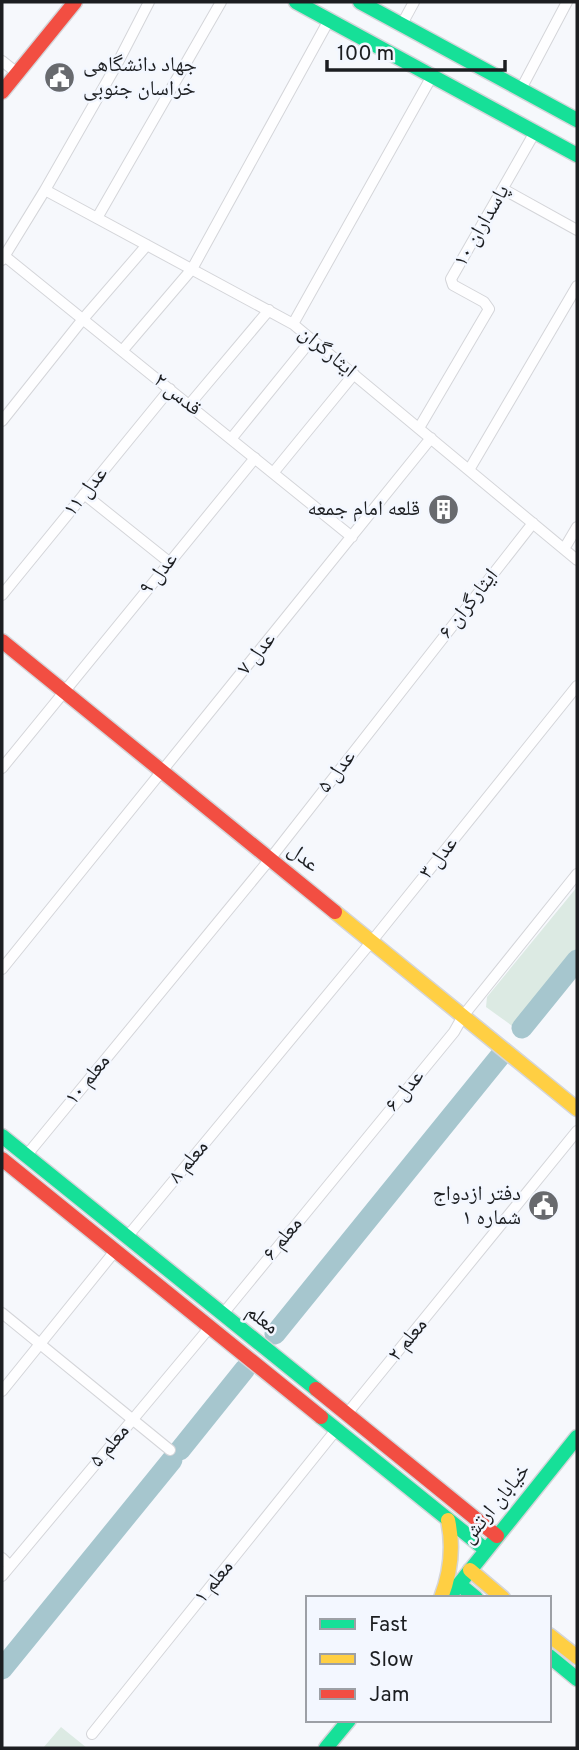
<svg xmlns="http://www.w3.org/2000/svg" width="579" height="1750" font-family="Overpass,'Noto Naskh Arabic',sans-serif">
<style>
.green{fill:#dceae3}
.lines{fill:none;stroke-linecap:round;stroke-linejoin:round}
.river{stroke:#a6c6ce;stroke-width:21}
.street-casing{stroke:#d4d5d9;stroke-width:12}
.fast-casing{stroke:#d4d5d9;stroke-width:17}
.slow-casing{stroke:#d4d5d9;stroke-width:17}
.jam-casing{stroke:#d4d5d9;stroke-width:17}
.street{stroke:#fefeff;stroke-width:10}
.fast{stroke:#16e098;stroke-width:14}
.slow{stroke:#ffcf43;stroke-width:14}
.jam{stroke:#f24e42;stroke-width:14}
.labels{text-anchor:middle;dominant-baseline:central;stroke-width:5;stroke-linejoin:round;paint-order:stroke}
.poi-label{font-size:21px;fill:#1c1e21;stroke:#f3f7ff;text-anchor:end}
.street-label{font-size:21px;fill:#1c1e21;stroke:#f3f7ff}
</style>
<rect width="100%" height="100%" fill="#f6f8fc"/>
<path class="green" d="M 577,887 L 577,968 L 522,1033 L 486,1007 L 487,997 Z
M 61,1727 L 87,1748 L 43,1748 Z"/>
<g class="lines">
<path class="river" d="M 522,1028 L 577,960
M 275,1334 L 501,1055
M 180,1450 L 245,1369
M 2,1669 L 172,1460"/>
<defs>
<path id="street" d="M 402,24 L 414,2
M 2,61 L 17,73
M 521,89 L 567,2
M 503,189 L 577,230
M 45,190 L 293,324 L 577,560
M 97,218 L 221,2
M 2,254 L 352,537
M 2,260 L 45,190 L 117,64 L 149,2
M 293,324 L 432,76
M 122,351 L 192,269 L 329,20
M 189,405 L 269,310
M 2,421 L 83,319 L 147,245
M 419,428 L 489,309 L 484,302 L 453,285 L 451,279 L 535,132
M 231,439 L 312,339
M 469,470 L 577,286
M 273,473 L 354,374
M 84,494 L 169,562
M 564,549 L 577,527
M 2,595 L 170,389
M 2,768 L 255,458
M 2,969 L 431,438
M 26,1156 L 270,859 L 533,523
M 127,1237 L 372,941 L 577,686
M 2,1313 L 170,1450
M 222,1315 L 454,1032 L 463,1016 L 577,874
M 2,1391 L 115,1251
M 346,1415 L 577,1131
M 2,1558 L 10,1566
M 2,1576 L 210,1327
M 92,1734 L 336,1430"/>
<path id="fast" d="M 296,2 L 577,155
M 360,2 L 577,120
M 2,1136 L 316,1389
M 321,1417 L 486,1550
M 459,1584 L 476,1598
M 448,1598 L 577,1437
M 549,1656 L 577,1679
M 326,1748 L 349,1720"/>
<path id="slow" d="M 335,912 L 577,1109
M 470,1570 L 503,1598
M 441,1598 C 451,1572 454,1548 448,1520
M 549,1635 L 577,1657"/>
<path id="jam" d="M 2,92 L 75,2
M 2,641 L 335,912
M 2,1159 L 321,1417
M 316,1389 L 497,1536"/>
</defs>
<use href="#street" class="street-casing"/>
<use href="#fast" class="fast-casing"/>
<use href="#slow" class="slow-casing"/>
<use href="#jam" class="jam-casing"/>
<use href="#street" class="street"/>
<use href="#fast" class="fast"/>
<use href="#slow" class="slow"/>
<use href="#jam" class="jam"/>
</g>
<defs>
<symbol id="civic-disc" viewBox="-11 -11 22 22"><circle r="9.5" fill="#686a6e" stroke="#f3f7ff"/><path d="M-.6-6.5H3V-4.5H.6V-3L4-1V1h2V6H-6V1h2V-1L-.6-3ZM-1.2 2.5V6h2.4V2.5Z" fill="#fff"/></symbol>
<symbol id="building-disc" viewBox="-11 -11 22 22"><circle r="9.5" fill="#686a6e" stroke="#f3f7ff"/><path d="M-4-6H4V6H1V3H-1V6H-4ZM-2.5-4.3h1.7v1.8h-1.7ZM.8-4.3h1.7v1.8H.8ZM-2.5-1h1.7V.8h-1.7ZM.8-1h1.7V.8H.8Z" fill="#fff"/></symbol>
</defs>
<g fill-rule="evenodd">
<use href="#civic-disc" x="42" y="60" width="35" height="35"/>
<use href="#building-disc" x="426" y="492" width="35" height="35"/>
<use href="#civic-disc" x="526" y="1188" width="35" height="35"/>
</g>
<g class="labels">
<g class="poi-label">
<text x="83" y="65" text-anchor="start">جهاد دانشگاهی<tspan x="83" dy="24">خراسان جنوبی</tspan></text>
<text x="420" y="509">قلعه امام جمعه</text>
<text x="521" y="1194">دفتر ازدواج<tspan x="521" dy="24">شماره ۱</tspan></text>
</g>
<g class="street-label">
<text transform="translate(482 226) rotate(-60)">پاسداران ۱۰</text>
<text transform="translate(327 352) rotate(40)">ایثارگران</text>
<text transform="translate(177 395) rotate(39)">قدس ۲</text>
<text transform="translate(86 492) rotate(-51)">عدل ۱۱</text>
<text transform="translate(159 574) rotate(-51)">عدل ۹</text>
<text transform="translate(469 604) rotate(-52)">ایثارگران ۶</text>
<text transform="translate(257 654) rotate(-51)">عدل ۷</text>
<text transform="translate(337 772) rotate(-52)">عدل ۵</text>
<text transform="translate(303 858) rotate(39)">عدل</text>
<text transform="translate(439 858) rotate(-51)">عدل ۳</text>
<text transform="translate(88 1080) rotate(-51)">معلم ۱۰</text>
<text transform="translate(405 1091) rotate(-50)">عدل ۶</text>
<text transform="translate(189 1162) rotate(-50)">معلم ۸</text>
<text transform="translate(283 1239) rotate(-51)">معلم ۶</text>
<text transform="translate(262 1320) rotate(38)">معلم</text>
<text transform="translate(408 1340) rotate(-51)">معلم ۲</text>
<text transform="translate(110 1446) rotate(-50)">معلم ۵</text>
<text transform="translate(496 1504) rotate(-51)">خیابان ارتش</text>
<text transform="translate(214 1582) rotate(-51)">معلم ۱</text>
</g>
</g>
<rect width="579" height="1750" fill="none" stroke="#1c1e21" stroke-width="7"/>
<rect x="306" y="1596" width="245" height="126" fill="#f3f7ff" stroke="#9da0a6" stroke-width="2"/>
<rect x="320" y="1619" width="35" height="10" fill="#16e098" stroke="#9da0a6" stroke-width="2"/>
<text x="369" y="1631" font-size="21" fill="#1c1e21">Fast</text>
<rect x="320" y="1654" width="35" height="10" fill="#ffcf43" stroke="#9da0a6" stroke-width="2"/>
<text x="369" y="1666" font-size="21" fill="#1c1e21">Slow</text>
<rect x="320" y="1689" width="35" height="10" fill="#f24e42" stroke="#9da0a6" stroke-width="2"/>
<text x="369" y="1701" font-size="21" fill="#1c1e21">Jam</text>
<path d="M327 60v10h178v-10" fill="none" stroke="#1c1e21" stroke-width="3.5"/>
<text x="337" y="60" font-size="21" fill="#1c1e21" stroke="#f3f7ff" stroke-width="5" paint-order="stroke">100 m</text>
</svg>
